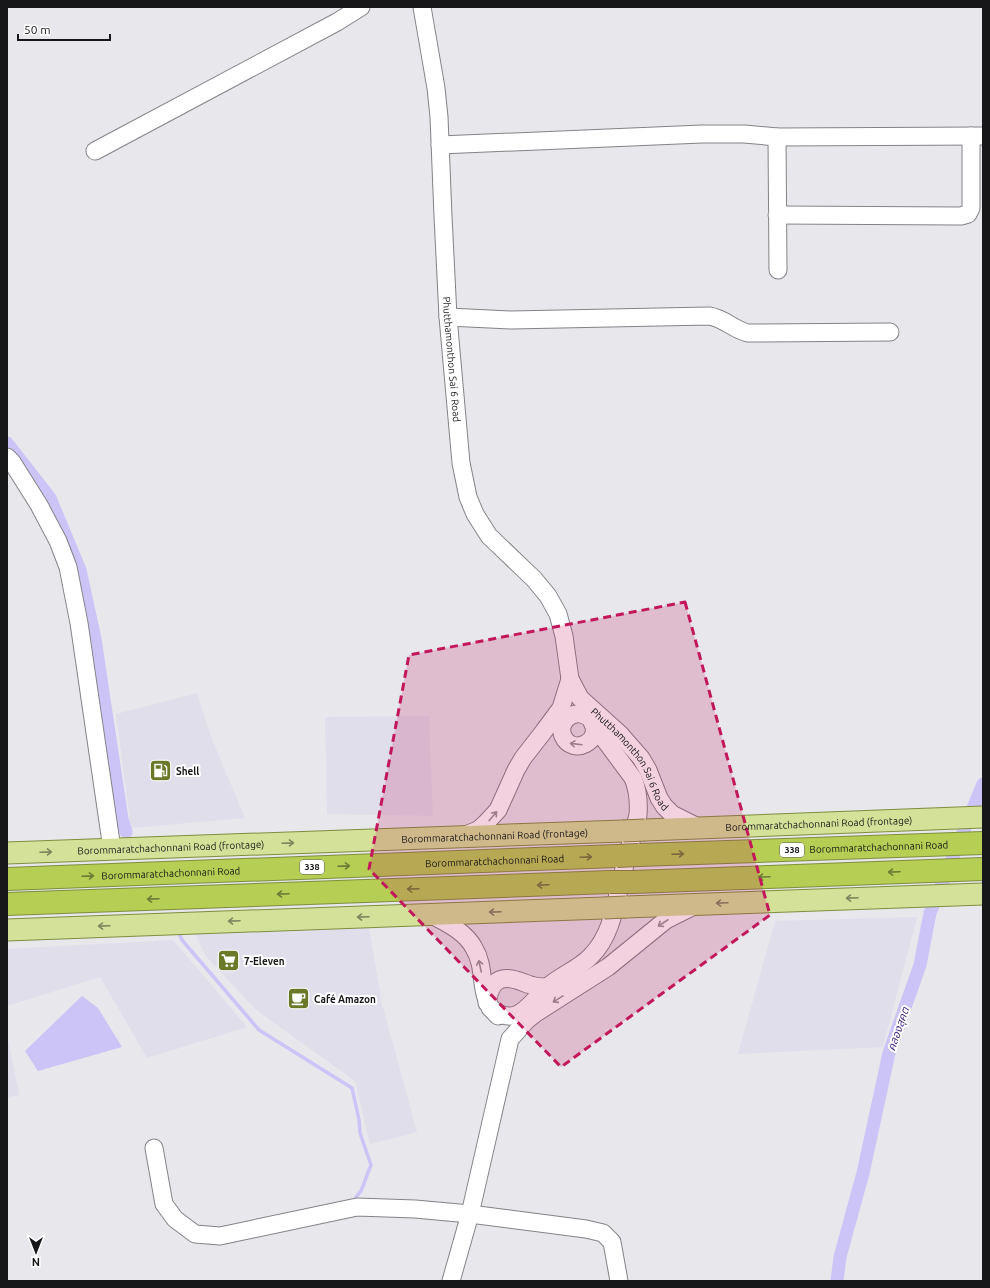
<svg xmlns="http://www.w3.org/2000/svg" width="990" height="1288" font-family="Ubuntu,'Noto Sans Thai',sans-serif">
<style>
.built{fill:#e0deeb}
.water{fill:#ccc4f7}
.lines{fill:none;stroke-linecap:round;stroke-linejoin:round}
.stream{stroke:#ccc4f7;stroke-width:3.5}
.canal{stroke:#ccc4f7;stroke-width:13}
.minor-casing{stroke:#838387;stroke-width:19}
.major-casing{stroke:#7e8e3e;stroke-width:23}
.highway-casing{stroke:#7e8e3e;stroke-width:24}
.minor{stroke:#fff;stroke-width:17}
.major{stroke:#d3e298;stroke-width:21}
.highway{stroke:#b5ce53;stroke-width:22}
.major-bridge-casing{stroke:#7e8e3e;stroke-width:23;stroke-linecap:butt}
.highway-bridge-casing{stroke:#7e8e3e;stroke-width:24;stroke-linecap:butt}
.major-bridge{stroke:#d3e298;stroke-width:21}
.highway-bridge{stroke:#b5ce53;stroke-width:22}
.oneway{stroke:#979697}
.oneway2{stroke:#7e865e}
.oneway3{stroke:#6e7b38}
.marked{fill:#c2185b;fill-opacity:0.2;stroke:#c2185b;stroke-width:3;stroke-dasharray:8 5;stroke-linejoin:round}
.labels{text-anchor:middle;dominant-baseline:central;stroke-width:4;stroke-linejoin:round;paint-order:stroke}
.shield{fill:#fff;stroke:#5d5c5d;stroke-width:1}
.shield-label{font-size:9px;font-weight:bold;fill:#171618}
.street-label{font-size:10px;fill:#171618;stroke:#fff}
.poi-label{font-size:10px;font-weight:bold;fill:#171618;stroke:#fff;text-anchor:start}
.water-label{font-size:11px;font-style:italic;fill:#452986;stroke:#fff}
</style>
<rect width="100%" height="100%" fill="#e7e7ec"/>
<path class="built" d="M 197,693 L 211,737 L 245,818 L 131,828 L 116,714 Z
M 429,716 L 433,816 L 327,814 L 325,717 Z
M 917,917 L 883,1047 L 738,1054 L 775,921 Z
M 369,927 L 382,1004 L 417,1132 L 370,1144 L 355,1081 L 255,1009 L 205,955 L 195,933 Z
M 173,940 L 247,1027 L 147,1058 L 100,977 L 7,1006 L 7,949 Z
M 7,1034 L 19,1095 L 7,1098 Z"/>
<path class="water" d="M 82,996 L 98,1008 L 122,1047 L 38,1071 L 25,1051 Z"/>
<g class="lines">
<path class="stream" d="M 179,933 L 182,940 L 259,1030 L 352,1088 L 359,1120 L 360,1133 L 371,1165 L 361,1191 L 356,1197"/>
<path class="canal" d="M 7,443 L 50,498 L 80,570 L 95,639 L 122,819 L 126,832
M 837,1281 L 840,1257 L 863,1173 L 889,1053 L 920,965 L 930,913 L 983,784"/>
<defs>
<g id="minor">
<path id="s1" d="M 422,7 L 436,88 L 439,117 L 443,216 L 448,317 L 461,463 L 468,497 L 475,514 L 489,536 L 534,579 L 548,596 L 558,614 L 564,636 L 570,679 L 580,698 L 620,734 L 641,758 L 648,770 L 659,798 L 664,806 L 672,814 L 700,828"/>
<path d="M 777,137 L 778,270"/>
<path d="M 440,145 L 702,134 L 744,134 L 777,137 L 983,136"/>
<path d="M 95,151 L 337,22 L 361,7"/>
<path d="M 777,215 L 961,216 L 968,214 L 971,208 L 971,136"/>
<path d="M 448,317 L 511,320 L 709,316 C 724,318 734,330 748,333 L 890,332"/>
<path d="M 7,457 L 12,462 L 39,505 L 58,541 L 68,567 L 79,623 L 112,849"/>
<path d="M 591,720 C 605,741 572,757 563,736 C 558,724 569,712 581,714 C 587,715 594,721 600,724"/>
<path d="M 463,836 L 478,830 L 485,824 L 498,810 L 516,770 L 523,758 L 544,731 L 561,708 L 570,679"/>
<path d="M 430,914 C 446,923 465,931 474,948 C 488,971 476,996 498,1016"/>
<path d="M 487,1003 C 490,986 496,974 516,980 C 521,981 526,984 531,985 C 536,987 541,987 546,987"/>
<path d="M 490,1008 C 516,1028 527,1007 544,990 C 558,976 578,970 591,956 C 611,936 615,907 621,880 C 627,858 632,837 638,815 C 639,802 638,790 633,778 L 593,724"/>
<path d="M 154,1148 L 164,1204 L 175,1219 L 195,1234 L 220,1236 L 357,1207 L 415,1209 L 470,1214 L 586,1229 L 603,1233 L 612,1242 L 619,1281"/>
<path d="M 451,1281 L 470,1214 L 510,1039 L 527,1020 L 536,1013 L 608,967 L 666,920 L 694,906"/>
</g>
<g id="major">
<path id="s2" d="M 645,830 L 983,817"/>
<path id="s3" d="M 7,853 L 623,831"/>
<path d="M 626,907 L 983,894"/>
<path d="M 7,930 L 604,908"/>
</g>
<g id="highway">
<path id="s4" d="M 639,855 L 983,843"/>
<path id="s5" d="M 7,879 L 617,856"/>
<path d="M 633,882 L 983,869"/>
<path d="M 7,904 L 610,882"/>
</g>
</defs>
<use href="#minor" class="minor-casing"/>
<use href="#major" class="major-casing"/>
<use href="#highway" class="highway-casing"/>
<use href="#minor" class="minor"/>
<use href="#major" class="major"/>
<use href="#highway" class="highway"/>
<defs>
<path id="major-bridge" d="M 623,831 L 645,830
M 604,908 L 626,907"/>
<path id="highway-bridge" d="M 617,856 L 639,855
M 610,882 L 633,882"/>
</defs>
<use href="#major-bridge" class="major-bridge-casing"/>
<use href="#highway-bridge" class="highway-bridge-casing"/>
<use href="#major-bridge" class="major-bridge"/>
<use href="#highway-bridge" class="highway-bridge"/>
</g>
<defs><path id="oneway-shaft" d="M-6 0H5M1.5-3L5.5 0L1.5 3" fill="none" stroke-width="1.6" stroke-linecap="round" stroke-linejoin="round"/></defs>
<g class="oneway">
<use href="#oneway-shaft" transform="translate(576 744) rotate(-173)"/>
<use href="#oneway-shaft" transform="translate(493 816) rotate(-50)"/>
<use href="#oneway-shaft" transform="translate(663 923) rotate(147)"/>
<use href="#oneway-shaft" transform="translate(480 966) rotate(-102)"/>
<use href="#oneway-shaft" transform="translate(558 999) rotate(148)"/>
</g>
<g class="oneway2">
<use href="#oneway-shaft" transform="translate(288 843) rotate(-2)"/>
<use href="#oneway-shaft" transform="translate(46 852) rotate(-2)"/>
<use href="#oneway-shaft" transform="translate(852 898) rotate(178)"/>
<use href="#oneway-shaft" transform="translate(722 903) rotate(178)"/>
<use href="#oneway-shaft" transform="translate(495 912) rotate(178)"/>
<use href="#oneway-shaft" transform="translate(363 917) rotate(178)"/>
<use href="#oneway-shaft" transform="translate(234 921) rotate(178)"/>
<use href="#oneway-shaft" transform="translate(104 926) rotate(178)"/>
</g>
<g class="oneway3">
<use href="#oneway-shaft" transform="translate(678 854) rotate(-2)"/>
<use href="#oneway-shaft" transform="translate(586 857) rotate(-2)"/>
<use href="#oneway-shaft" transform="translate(344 866) rotate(-2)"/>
<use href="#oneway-shaft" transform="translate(894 872) rotate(178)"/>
<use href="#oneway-shaft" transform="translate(88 876) rotate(-2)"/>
<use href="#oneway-shaft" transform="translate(764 877) rotate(178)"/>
<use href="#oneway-shaft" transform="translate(543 885) rotate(178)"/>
<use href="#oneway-shaft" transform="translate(413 889) rotate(178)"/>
<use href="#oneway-shaft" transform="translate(283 894) rotate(178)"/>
<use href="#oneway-shaft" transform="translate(153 899) rotate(178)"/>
</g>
<path class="marked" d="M 685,602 L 770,915 L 561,1067 L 369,869 L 409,655 Z"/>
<defs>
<symbol id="fuel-square" viewBox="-11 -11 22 22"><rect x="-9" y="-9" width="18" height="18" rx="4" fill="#697927" stroke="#fff"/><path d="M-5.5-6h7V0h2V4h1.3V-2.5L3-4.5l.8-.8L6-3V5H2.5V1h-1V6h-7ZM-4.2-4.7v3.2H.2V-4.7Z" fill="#fff"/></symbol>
<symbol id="supermarket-square" viewBox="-11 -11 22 22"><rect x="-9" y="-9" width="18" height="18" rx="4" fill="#697927" stroke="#fff"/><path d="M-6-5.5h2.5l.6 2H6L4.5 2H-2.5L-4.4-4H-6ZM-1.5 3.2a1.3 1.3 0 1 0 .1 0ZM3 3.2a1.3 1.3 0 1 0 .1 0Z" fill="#fff"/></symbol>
<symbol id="cafe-square" viewBox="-11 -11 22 22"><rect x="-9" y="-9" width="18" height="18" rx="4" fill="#697927" stroke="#fff"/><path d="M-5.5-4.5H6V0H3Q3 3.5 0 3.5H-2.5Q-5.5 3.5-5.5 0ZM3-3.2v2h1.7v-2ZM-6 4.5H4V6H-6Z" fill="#fff"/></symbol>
</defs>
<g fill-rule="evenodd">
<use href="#fuel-square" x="148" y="758" width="25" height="25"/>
<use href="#supermarket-square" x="216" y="948" width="25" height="25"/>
<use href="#cafe-square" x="286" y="986" width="25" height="25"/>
</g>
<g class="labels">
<g class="shield">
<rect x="780" y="843" width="24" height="14" rx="3"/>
<rect x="300" y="860" width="24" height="14" rx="3"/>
</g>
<g class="shield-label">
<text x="792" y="850">338</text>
<text x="312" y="867">338</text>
</g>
<g class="street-label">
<text stroke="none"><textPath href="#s1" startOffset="354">Phutthamonthon Sai 6 Road</textPath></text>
<text stroke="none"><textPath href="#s1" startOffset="810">Phutthamonthon Sai 6 Road</textPath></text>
<text stroke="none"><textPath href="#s2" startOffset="174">Borommaratchachonnani Road (frontage)</textPath></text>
<text stroke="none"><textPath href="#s3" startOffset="488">Borommaratchachonnani Road (frontage)</textPath></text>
<text stroke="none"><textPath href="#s3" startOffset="164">Borommaratchachonnani Road (frontage)</textPath></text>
<text stroke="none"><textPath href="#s4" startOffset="240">Borommaratchachonnani Road</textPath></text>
<text stroke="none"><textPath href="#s5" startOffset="488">Borommaratchachonnani Road</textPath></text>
<text stroke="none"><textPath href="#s5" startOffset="164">Borommaratchachonnani Road</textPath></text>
</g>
<g class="poi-label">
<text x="176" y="771">Shell</text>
<text x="244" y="961">7-Eleven</text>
<text x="314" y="999">Café Amazon</text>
</g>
<g class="water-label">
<text transform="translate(898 1029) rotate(-71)">คลองสุคต</text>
</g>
</g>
<rect width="990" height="1288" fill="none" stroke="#171618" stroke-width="16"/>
<g transform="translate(36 1252) rotate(180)" stroke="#ffffff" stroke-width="3" paint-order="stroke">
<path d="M0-3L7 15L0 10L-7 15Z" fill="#171618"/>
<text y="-6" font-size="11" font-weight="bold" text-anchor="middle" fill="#171618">N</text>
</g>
<path d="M18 34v6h92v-6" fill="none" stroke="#171618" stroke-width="2"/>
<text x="24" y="34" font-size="12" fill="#171618" stroke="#ffffff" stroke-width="3" paint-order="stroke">50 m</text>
</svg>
